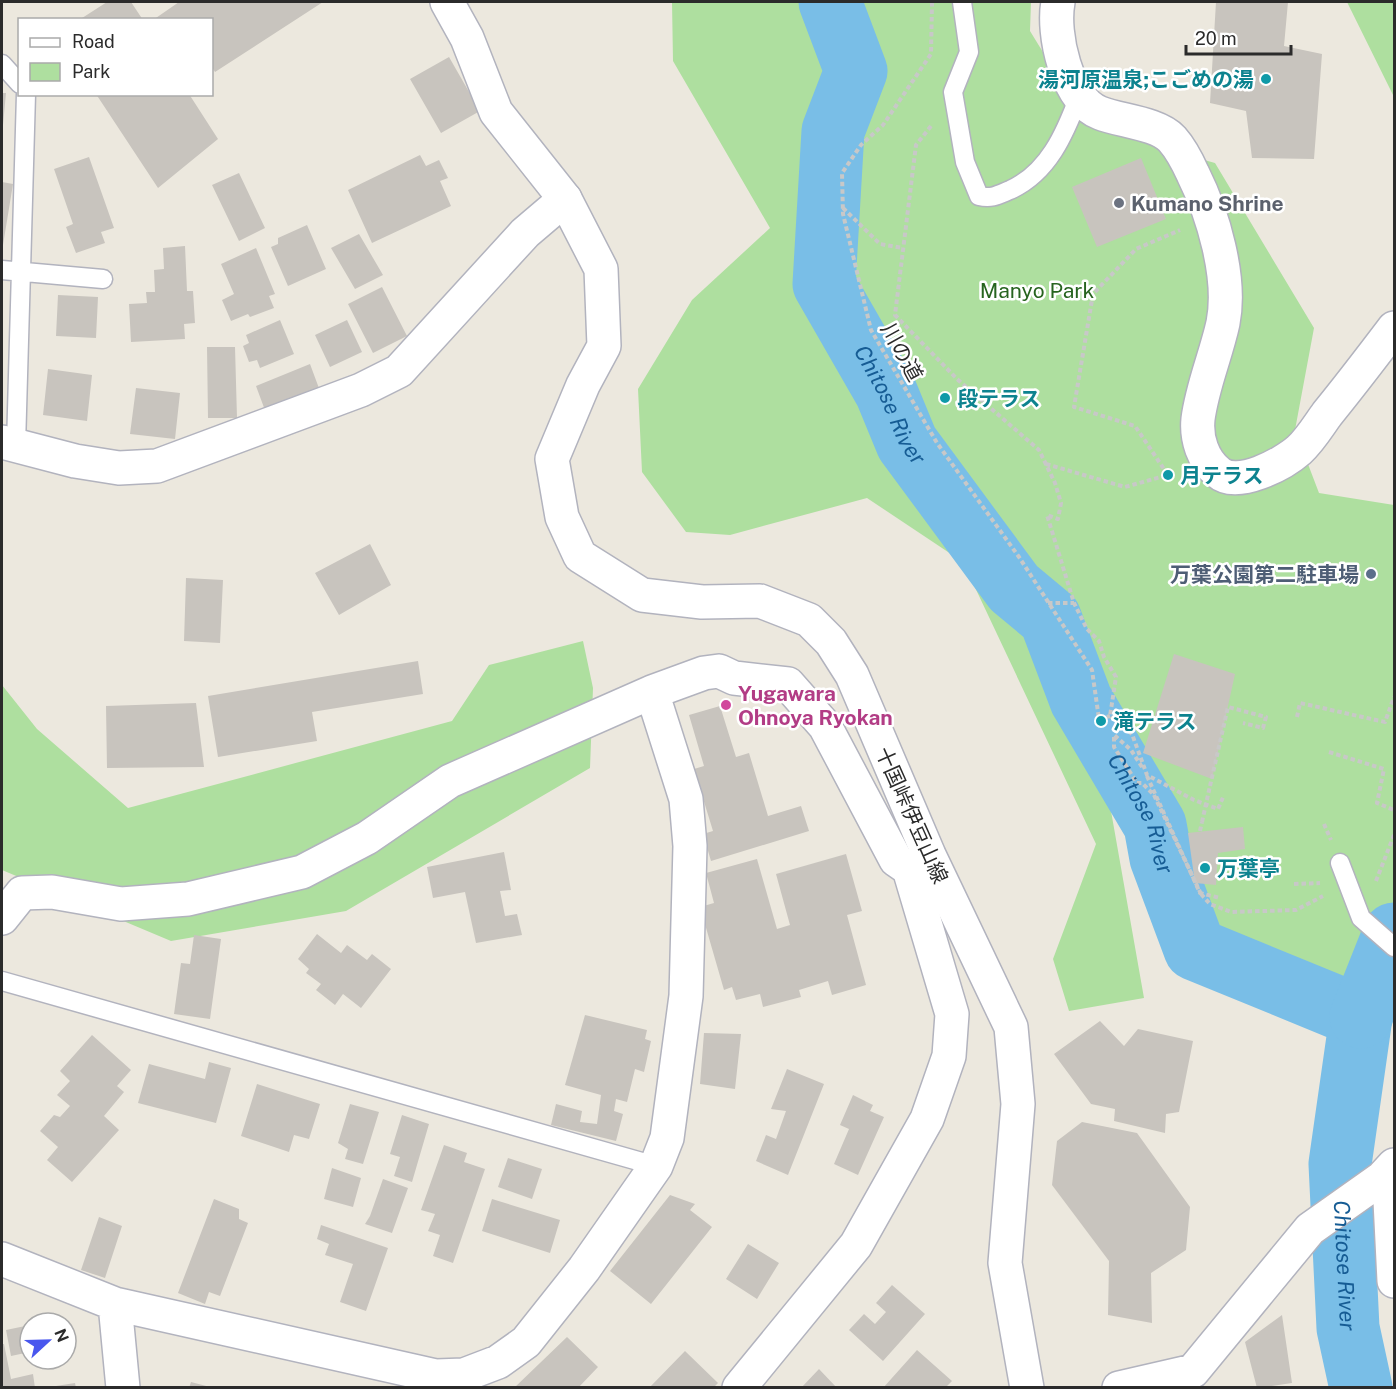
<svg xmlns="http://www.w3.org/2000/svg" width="1396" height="1389" font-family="'Public Sans','Noto Sans JP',sans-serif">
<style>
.green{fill:#aedf9f}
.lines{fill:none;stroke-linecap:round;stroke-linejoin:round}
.river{stroke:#79bee7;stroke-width:63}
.building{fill:#c8c4be}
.service-casing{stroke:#b2b3be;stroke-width:21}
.minor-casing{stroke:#b2b3be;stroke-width:36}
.secondary-casing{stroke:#b2b3be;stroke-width:36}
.path{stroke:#c8c8c8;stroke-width:4;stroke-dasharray:4.5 3;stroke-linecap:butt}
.service{stroke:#fff;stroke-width:18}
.minor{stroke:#fff;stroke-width:33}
.secondary{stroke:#fff;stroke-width:33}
.path-bridge{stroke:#c8c8c8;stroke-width:4;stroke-dasharray:4.5 3;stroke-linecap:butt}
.culture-dot{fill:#0f9aa8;stroke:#fff;stroke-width:2}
.worship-dot{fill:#6b7280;stroke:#fff;stroke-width:2}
.service-dot{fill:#5c6f8a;stroke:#fff;stroke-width:2}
.hotel-dot{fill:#d1479c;stroke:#fff;stroke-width:2}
.labels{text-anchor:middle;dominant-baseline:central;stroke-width:5;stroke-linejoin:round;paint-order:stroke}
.culture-label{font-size:21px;font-weight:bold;fill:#0d838f;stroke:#fff;text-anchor:start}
.worship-label{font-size:21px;font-weight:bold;fill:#5b616d;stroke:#fff;text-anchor:start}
.park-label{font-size:21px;fill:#27641f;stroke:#fff}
.street-label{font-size:21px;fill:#2b2b2b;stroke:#fff}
.service-label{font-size:21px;font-weight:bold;fill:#4e5e75;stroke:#fff;text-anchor:end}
.hotel-label{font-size:21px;font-weight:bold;fill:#b23c85;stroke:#fff;text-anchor:start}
.water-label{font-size:22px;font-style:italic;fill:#165c94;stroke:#fff}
</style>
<rect width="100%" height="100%" fill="#ece8de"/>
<path class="green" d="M 672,2 L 1031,2 L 1030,31 L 1076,106 L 1172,151 L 1215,163 L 1314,328 L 1295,430 L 1319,493 L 1394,505 L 1394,919 L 1361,1017 L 1195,949 L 1161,858 L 1155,825 L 1121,768 L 1111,811 L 1144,998 L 1069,1011 L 1053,959 L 1096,844 L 963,562 L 867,498 L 730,535 L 686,532 L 642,472 L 638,389 L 692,300 L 770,228 L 673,61 Z
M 1347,2 L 1394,2 L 1394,97 Z
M 583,641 L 593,688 L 590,768 L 346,911 L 171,941 L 2,870 L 2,685 L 37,729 L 128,808 L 452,721 L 489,665 Z"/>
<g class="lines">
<g class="river">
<path id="s1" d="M 830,2 L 856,71 L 833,131 L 824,284 L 886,392 L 907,443 L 1014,588 L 1050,618 L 1081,700 L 1155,825 L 1161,858 L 1195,949 L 1361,1017 L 1340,1164 L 1348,1328 L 1361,1388"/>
<path d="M 1361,1017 L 1394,934"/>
</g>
</g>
<path class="building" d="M 107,2 L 131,2 L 143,20 L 79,20 Z
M 179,2 L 323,2 L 215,72 L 212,67 L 212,20 L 153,20 Z
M 1216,2 L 1288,2 L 1284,46 L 1322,54 L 1314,159 L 1252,158 L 1246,111 L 1210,103 Z
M 449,57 L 480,111 L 441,133 L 410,79 Z
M 2,93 L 6,93 L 3,125 L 2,125 Z
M 96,94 L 189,94 L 218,139 L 158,188 Z
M 420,155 L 426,166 L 439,160 L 448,178 L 440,181 L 451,206 L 372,243 L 348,190 Z
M 89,157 L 114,228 L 101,232 L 105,243 L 76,253 L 66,227 L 73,224 L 54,169 Z
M 1141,158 L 1166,219 L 1097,247 L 1072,187 Z
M 239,173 L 265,228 L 239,241 L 212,185 Z
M 2,182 L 13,184 L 3,245 L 2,245 Z
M 307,225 L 326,269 L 288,286 L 271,247 L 278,244 L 278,238 Z
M 359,234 L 383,275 L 355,289 L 331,248 Z
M 185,246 L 187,291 L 193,291 L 195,323 L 184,324 L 185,339 L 131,342 L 129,304 L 147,303 L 146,292 L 155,292 L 154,270 L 164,269 L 163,248 Z
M 256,248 L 275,294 L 269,296 L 274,308 L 250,317 L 248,314 L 231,321 L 222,300 L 234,294 L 221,264 Z
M 382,287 L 407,336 L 373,353 L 348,304 Z
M 58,295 L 98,297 L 96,338 L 56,336 Z
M 280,320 L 294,354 L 260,368 L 257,360 L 249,362 L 243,346 L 249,343 L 246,335 Z
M 347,320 L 362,352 L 330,367 L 315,335 Z
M 207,347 L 235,347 L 237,418 L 208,418 Z
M 310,364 L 320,391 L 266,413 L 256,386 Z
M 48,369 L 92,375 L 87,421 L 43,415 Z
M 136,388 L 180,393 L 175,439 L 130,434 Z
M 370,544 L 391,585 L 339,615 L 315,573 Z
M 186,578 L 223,580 L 220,643 L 184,641 Z
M 1174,654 L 1235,674 L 1212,779 L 1143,753 Z
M 418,661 L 423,694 L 312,712 L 317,741 L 218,757 L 208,696 Z
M 196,703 L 204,767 L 107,768 L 106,706 Z
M 720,706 L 736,757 L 749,753 L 768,816 L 801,806 L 809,831 L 711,861 L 703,834 L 713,831 L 694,769 L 704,766 L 689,715 Z
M 1243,827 L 1245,849 L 1218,853 L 1216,885 L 1195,883 L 1188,833 Z
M 504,852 L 511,890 L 500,891 L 505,916 L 517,914 L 522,935 L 476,943 L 465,892 L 433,898 L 427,867 Z
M 846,854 L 862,911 L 847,915 L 866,985 L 832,995 L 828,981 L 799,990 L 801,997 L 763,1007 L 760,994 L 736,1000 L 732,987 L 724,990 L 700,907 L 714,903 L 706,873 L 757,859 L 777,929 L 790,925 L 776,874 Z
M 317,934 L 341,953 L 347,945 L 367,960 L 372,954 L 391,969 L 361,1008 L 343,994 L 335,1005 L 316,990 L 321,984 L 306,973 L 309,969 L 298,959 Z
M 194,935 L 221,939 L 210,1019 L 174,1014 L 181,963 L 190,964 Z
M 585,1015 L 647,1030 L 645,1039 L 651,1041 L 644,1072 L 635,1069 L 627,1102 L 616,1099 L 614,1111 L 623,1114 L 616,1141 L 551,1125 L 556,1104 L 582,1111 L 580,1122 L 597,1124 L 601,1095 L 565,1085 Z
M 1100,1021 L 1124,1046 L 1138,1029 L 1193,1041 L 1179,1112 L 1166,1114 L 1165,1133 L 1114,1121 L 1115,1109 L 1091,1104 L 1054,1054 Z
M 704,1033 L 741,1034 L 735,1089 L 700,1084 Z
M 92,1035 L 131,1070 L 117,1086 L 124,1092 L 104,1116 L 119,1130 L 72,1182 L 47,1160 L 58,1147 L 40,1131 L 54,1115 L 60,1117 L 70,1106 L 57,1095 L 70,1081 L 60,1071 Z
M 209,1062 L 231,1068 L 216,1123 L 138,1103 L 149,1064 L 205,1079 Z
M 787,1069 L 824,1084 L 788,1175 L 756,1161 L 766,1135 L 776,1139 L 786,1111 L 771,1109 Z
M 257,1084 L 320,1104 L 309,1139 L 294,1135 L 289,1152 L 241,1136 Z
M 853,1095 L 873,1105 L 870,1111 L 884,1117 L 858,1175 L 834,1164 L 849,1129 L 840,1125 Z
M 350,1104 L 379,1112 L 363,1164 L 345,1159 L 348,1149 L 338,1143 Z
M 402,1115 L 429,1124 L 412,1182 L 394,1176 L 400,1157 L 390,1154 Z
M 1082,1122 L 1137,1133 L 1190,1207 L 1186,1250 L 1151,1273 L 1152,1323 L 1108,1315 L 1109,1261 L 1052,1185 L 1057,1141 Z
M 444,1145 L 467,1153 L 464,1162 L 485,1169 L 453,1263 L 433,1256 L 440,1235 L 428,1231 L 435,1214 L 421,1210 Z
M 508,1158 L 542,1169 L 532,1199 L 498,1187 Z
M 332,1168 L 361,1178 L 353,1207 L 324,1199 Z
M 383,1179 L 408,1188 L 392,1233 L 365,1224 L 370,1216 Z
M 670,1195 L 695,1204 L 690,1210 L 712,1227 L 651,1304 L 610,1271 Z
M 214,1199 L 239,1209 L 239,1219 L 248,1223 L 220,1296 L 209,1292 L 205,1304 L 178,1293 Z
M 492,1199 L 560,1220 L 550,1253 L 482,1231 Z
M 99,1217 L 122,1226 L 105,1278 L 81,1270 Z
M 321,1225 L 388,1248 L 366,1311 L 340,1302 L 353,1264 L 325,1255 L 329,1244 L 317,1239 Z
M 748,1244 L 779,1263 L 757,1299 L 726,1279 Z
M 892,1285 L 925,1314 L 883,1361 L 849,1330 L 864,1314 L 875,1324 L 886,1312 L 876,1303 Z
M 1282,1315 L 1292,1383 L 1257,1388 L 1245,1342 Z
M 66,1318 L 72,1344 L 66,1345 L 66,1323 L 47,1322 Z
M 30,1325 L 30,1352 L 11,1356 L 6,1330 Z
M 567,1337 L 598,1367 L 578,1388 L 514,1388 Z
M 2,1344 L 4,1344 L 11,1379 L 33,1374 L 35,1388 L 2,1388 Z
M 917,1350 L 952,1381 L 945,1388 L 883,1388 Z
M 685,1351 L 718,1383 L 713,1388 L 649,1388 Z
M 819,1369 L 837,1388 L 801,1388 Z
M 191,1382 L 210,1387 L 210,1388 L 189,1388 Z
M 75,1383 L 76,1388 L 56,1388 L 56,1386 Z"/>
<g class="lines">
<defs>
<path id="service" d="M 962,2 L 969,52 L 953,92 L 965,162 L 979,196 C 992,199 998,195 1010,190 C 1048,173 1065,134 1079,96
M 2,64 L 20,84
M 2,270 L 103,279
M 16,446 L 26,94
M 1340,863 L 1361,918 L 1394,947
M 2,981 L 656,1166"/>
<path id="minor" d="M 1058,2 C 1052,33 1066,100 1100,113 C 1120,121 1157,123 1172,139 C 1180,148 1188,163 1193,174 C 1213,214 1232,278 1223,323 C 1216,355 1202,387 1198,419 C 1196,439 1203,460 1218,472 C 1237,489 1283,464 1299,450 C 1310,440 1319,425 1327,414 C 1350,386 1372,357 1394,328
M 2,442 L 75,461 L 119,468 L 157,466 L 361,390 L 399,371 L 525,233 L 565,199
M 2,918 L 22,893 L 52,892 L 121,904 L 188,899 L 302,872 L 367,838 L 450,781 L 652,692 L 704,673 L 719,671 L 734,678 L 788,684 L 825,726 L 896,860 L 909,869
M 1394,1180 L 1390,1201 L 1394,1281
M 2,1259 L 115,1304 L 436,1376 L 464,1375 L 498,1362 L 526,1342 L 584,1269 L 656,1166 L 667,1138 L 686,996 L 690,846 L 686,799 L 652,692
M 115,1304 L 123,1388
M 739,1388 L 856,1245 L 927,1119 L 949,1056 L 952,1014 L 909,869 L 927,857
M 1119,1388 L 1193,1371 L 1310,1229 L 1382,1178 L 1394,1165"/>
<path id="secondary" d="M 447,2 L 467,38 L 496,112 L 565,199 L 601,269 L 604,346 L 583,385 L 552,459 L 562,517 L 580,556 L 642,595 L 702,602 L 760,601 L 809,620 L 831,642 L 852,675 L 929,855 L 1011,1027 L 1018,1104 L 1005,1263 L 1027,1388"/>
</defs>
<use href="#service" class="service-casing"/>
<use href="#minor" class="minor-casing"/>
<use href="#secondary" class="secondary-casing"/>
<path class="path" d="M 932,2 L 931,54 L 883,125 L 861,145 L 842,173 L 843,214 L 871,330 L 937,443 L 1019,557 L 1092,670 L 1099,719 L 1110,716
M 931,126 L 916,145 L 895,315 L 957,379 L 1039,450 L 1055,483 L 1061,503 L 1058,519 L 1047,515 L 1074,603 L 1087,629 L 1099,641 L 1104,657 L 1116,677 L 1110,716 L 1132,734 L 1147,775 L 1194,800 L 1218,809 L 1224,795
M 843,208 L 880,244 L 903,248
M 1046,464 L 1125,487 L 1168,475 L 1135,426 L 1074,407 L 1093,294 L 1136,249 L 1180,230
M 1048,603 L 1074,603
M 1297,717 L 1300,703 L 1385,722 L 1394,697
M 1329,752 L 1384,769 L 1377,803 L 1394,810
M 1142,767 L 1131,750 L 1114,735 L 1114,747 L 1137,783 L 1142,783 L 1154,795
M 1147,776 L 1200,893 L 1220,898
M 1210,786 L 1228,707 L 1266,717 L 1263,728 L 1243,723
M 1324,824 L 1331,840
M 1200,831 L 1202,822
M 1376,881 L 1394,835
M 1294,884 L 1320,883
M 1201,894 L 1210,904 L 1231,912 L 1296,910 L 1323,896"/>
<use href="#service" class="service"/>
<use href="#minor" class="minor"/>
<use href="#secondary" class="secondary"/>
<path class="path-bridge" d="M 1154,795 L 1201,894
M 1202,822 L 1210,786"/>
</g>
<g class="culture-dot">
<circle cx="1266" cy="79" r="6"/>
<circle cx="945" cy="398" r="6"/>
<circle cx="1168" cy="475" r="6"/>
<circle cx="1101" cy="721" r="6"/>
<circle cx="1205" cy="868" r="6"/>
</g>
<circle class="worship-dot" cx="1119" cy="203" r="6"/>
<circle class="service-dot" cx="1371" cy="574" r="6"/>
<circle class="hotel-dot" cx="726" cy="705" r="6"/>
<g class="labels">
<g class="culture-label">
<text x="1254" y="79" text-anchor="end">湯河原温泉;こごめの湯</text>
<text x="957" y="398">段テラス</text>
<text x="1180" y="475">月テラス</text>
<text x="1113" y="721">滝テラス</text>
<text x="1217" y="868">万葉亭</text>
</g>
<g class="worship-label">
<text x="1131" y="203">Kumano Shrine</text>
</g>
<g class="park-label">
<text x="1037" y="290">Manyo Park</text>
</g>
<g class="street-label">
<text transform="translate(902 352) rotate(61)">川の道</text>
<text transform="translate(912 815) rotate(66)">十国峠伊豆山線</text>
</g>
<g class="service-label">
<text x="1359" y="574">万葉公園第二駐車場</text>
</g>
<g class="hotel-label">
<text x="738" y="693">Yugawara<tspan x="738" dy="24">Ohnoya Ryokan</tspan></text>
</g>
<g class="water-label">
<text stroke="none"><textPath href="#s1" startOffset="429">Chitose River</textPath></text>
<text stroke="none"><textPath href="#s1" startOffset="915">Chitose River</textPath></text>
<text stroke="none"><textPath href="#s1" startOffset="1491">Chitose River</textPath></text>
</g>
</g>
<rect width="1396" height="1389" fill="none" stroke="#2b2b2b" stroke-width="6"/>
<rect x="18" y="18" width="195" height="78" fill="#ffffff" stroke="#aaaaaa" stroke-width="1.5"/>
<rect x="30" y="38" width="30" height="9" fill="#ffffff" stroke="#aaaaaa" stroke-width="1.5"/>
<text x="72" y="48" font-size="18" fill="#2b2b2b">Road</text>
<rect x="30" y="63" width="30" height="18" fill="#aedf9f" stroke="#aaaaaa" stroke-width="1.5"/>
<text x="72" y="78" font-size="18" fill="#2b2b2b">Park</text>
<g transform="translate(48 1341) rotate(68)"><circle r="28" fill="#ffffff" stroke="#aaaaaa" stroke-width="1.5"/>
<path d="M0-4.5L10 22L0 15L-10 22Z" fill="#4957ee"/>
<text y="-9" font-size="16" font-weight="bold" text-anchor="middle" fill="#2b2b2b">N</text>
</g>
<path d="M1186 45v9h105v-9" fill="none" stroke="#2b2b2b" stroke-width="3"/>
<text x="1195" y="45" font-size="18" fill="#2b2b2b" stroke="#ffffff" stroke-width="4.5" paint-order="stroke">20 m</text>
</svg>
